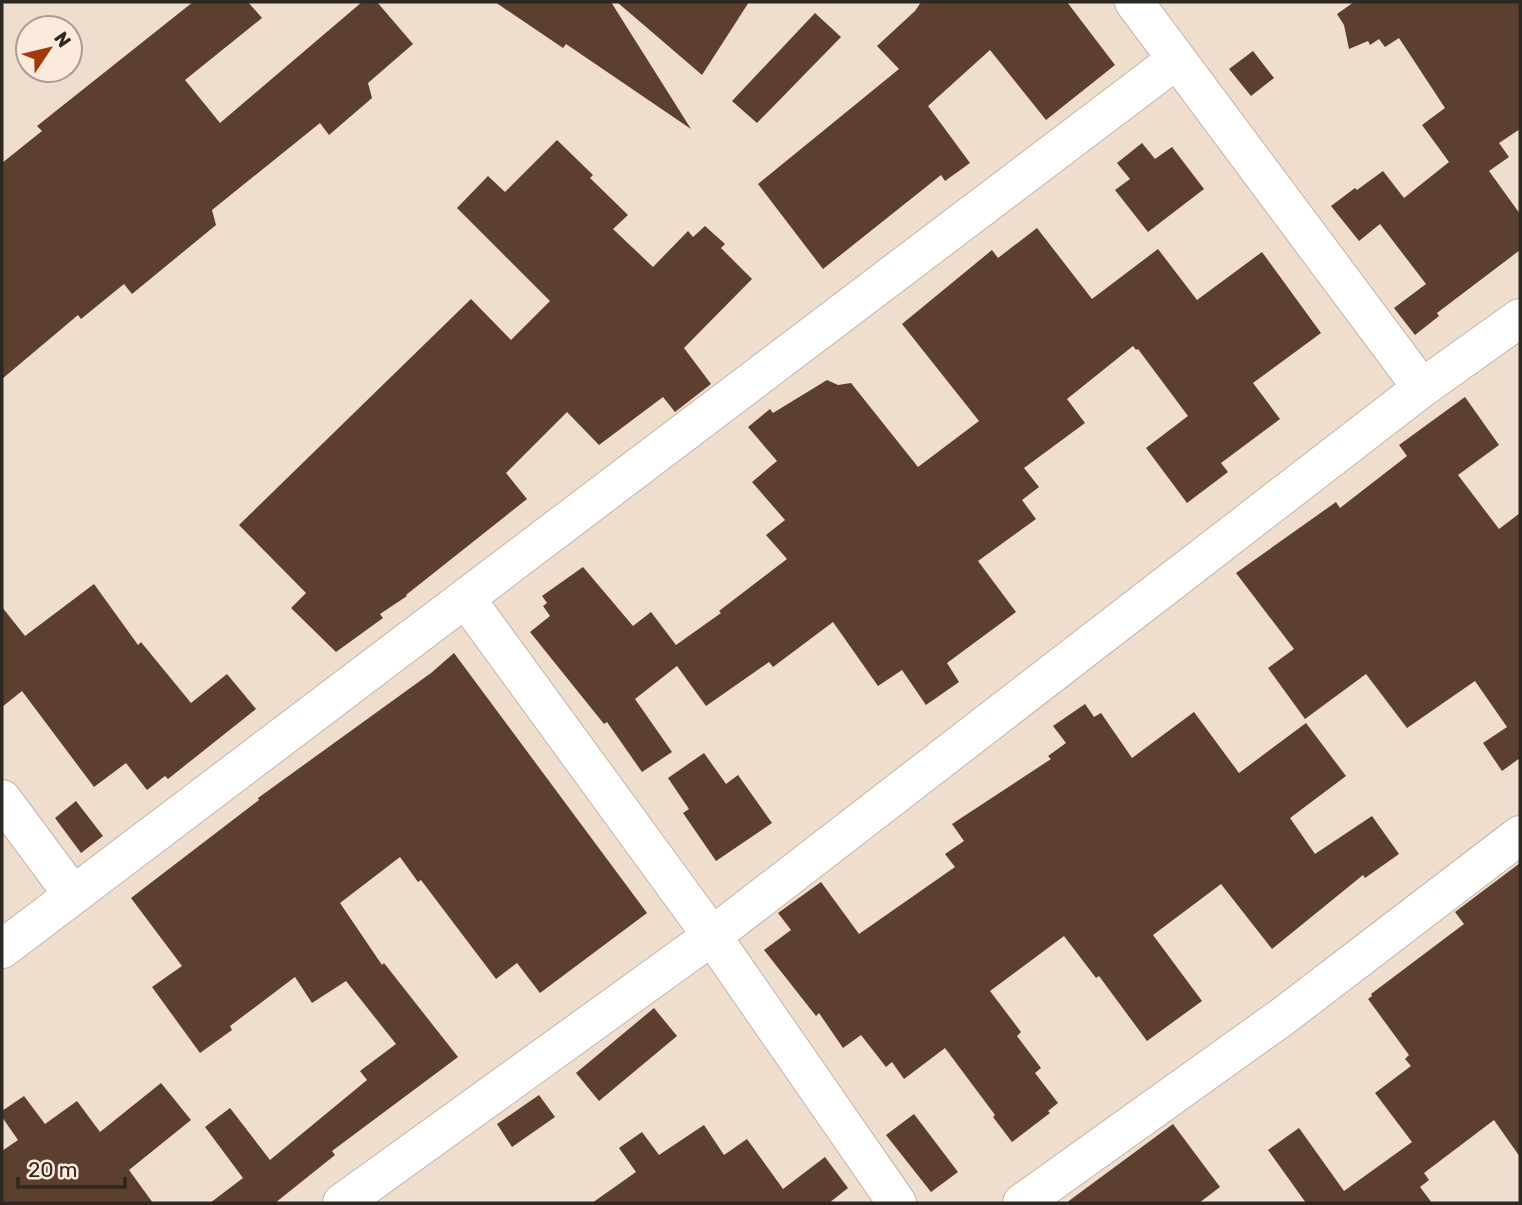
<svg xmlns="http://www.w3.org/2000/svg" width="1522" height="1205" font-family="Rubik,sans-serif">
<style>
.building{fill:#5d3f2f}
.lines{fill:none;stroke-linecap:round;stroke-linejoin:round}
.minor-casing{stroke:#c6b5a7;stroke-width:40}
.minor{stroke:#fff;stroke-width:38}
</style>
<rect width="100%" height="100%" fill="#efddce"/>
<path class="building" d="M 193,2 L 248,2 L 262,18 L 185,80 L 220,123 L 362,2 L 377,2 L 413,44 L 368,83 L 372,98 L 329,135 L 320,123 L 212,210 L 216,225 L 132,294 L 124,284 L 81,319 L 78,315 L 2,379 L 2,163 L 42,131 L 37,126 Z
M 495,2 L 611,2 L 691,129 L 566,44 L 563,48 Z
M 617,2 L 749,2 L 702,75 Z
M 921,2 L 1067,2 L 1115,65 L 1046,120 L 990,50 L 928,106 L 970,163 L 945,181 L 941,175 L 823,269 L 758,184 L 899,69 L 877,46 L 915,11 Z
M 1354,2 L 1520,2 L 1520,129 L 1499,143 L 1509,157 L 1489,171 L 1520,214 L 1520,250 L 1437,313 L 1439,316 L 1415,335 L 1394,308 L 1426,284 L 1380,224 L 1359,241 L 1331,206 L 1355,188 L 1357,190 L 1383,171 L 1404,198 L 1449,162 L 1422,125 L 1445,108 L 1399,38 L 1385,47 L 1379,39 L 1370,45 L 1368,41 L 1349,49 L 1344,25 L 1337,14 Z
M 815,13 L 841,37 L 757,123 L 732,101 Z
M 1253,51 L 1274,78 L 1251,96 L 1229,69 Z
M 557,140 L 593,175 L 590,178 L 628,215 L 613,229 L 653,267 L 688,231 L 693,237 L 705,226 L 725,244 L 721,248 L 752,279 L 684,348 L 711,384 L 675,412 L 663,397 L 599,445 L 567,412 L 506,473 L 527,499 L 406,595 L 407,596 L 380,614 L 383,618 L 336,652 L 291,608 L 306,593 L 239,525 L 471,299 L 511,340 L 550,301 L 457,208 L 488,176 L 505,192 Z
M 1142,143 L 1155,159 L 1172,147 L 1204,189 L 1148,232 L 1115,190 L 1130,179 L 1117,163 Z
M 1037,228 L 1092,299 L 1158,249 L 1197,300 L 1262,252 L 1321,333 L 1253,383 L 1280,419 L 1221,463 L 1228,472 L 1187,503 L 1146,448 L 1188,416 L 1138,349 L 1136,350 L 1133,346 L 1067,399 L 1085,423 L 1024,468 L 1039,487 L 1022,500 L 1036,519 L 978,561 L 1016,612 L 947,663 L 959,682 L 926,705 L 902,670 L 878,686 L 833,622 L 773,667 L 769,662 L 706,706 L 677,666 L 635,699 L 672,752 L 642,772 L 607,722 L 604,724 L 530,632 L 550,616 L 543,606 L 547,603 L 542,596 L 583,567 L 633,626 L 651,612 L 676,645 L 721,613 L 719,611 L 787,559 L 766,535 L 785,520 L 752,482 L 777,461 L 748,427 L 770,409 L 773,413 L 827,380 L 838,385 L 851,383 L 918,467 L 979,421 L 902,324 L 992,250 L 998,258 Z
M 1465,397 L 1499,445 L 1458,475 L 1499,529 L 1520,513 L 1520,758 L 1502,771 L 1483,743 L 1507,727 L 1475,681 L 1407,728 L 1366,674 L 1305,719 L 1268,668 L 1294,649 L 1236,573 L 1336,502 L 1340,508 L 1407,456 L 1399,445 Z
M 94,584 L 138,645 L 141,642 L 191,703 L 227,674 L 256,709 L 168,779 L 165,776 L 147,790 L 126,763 L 94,787 L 22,691 L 2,707 L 2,607 L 25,636 Z
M 454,653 L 647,913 L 540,993 L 517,963 L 496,979 L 421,880 L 418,882 L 400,857 L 340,903 L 382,965 L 384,963 L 458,1057 L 332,1151 L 335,1155 L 275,1203 L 210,1203 L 243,1178 L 205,1127 L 230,1108 L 270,1160 L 367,1080 L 360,1071 L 396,1044 L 346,981 L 312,1003 L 295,977 L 230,1026 L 232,1030 L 200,1053 L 152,987 L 182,966 L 131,898 L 259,800 L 258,798 L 431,673 Z
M 1085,704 L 1094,717 L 1101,713 L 1132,758 L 1194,712 L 1239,773 L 1306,723 L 1346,776 L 1290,818 L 1315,854 L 1372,816 L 1399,854 L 1365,878 L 1363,875 L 1272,949 L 1221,884 L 1153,935 L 1202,1001 L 1147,1041 L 1099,976 L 1096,978 L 1064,936 L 990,991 L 1021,1032 L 1017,1036 L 1041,1068 L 1035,1073 L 1058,1103 L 1048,1111 L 1050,1113 L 1012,1142 L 993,1117 L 995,1115 L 945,1048 L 904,1079 L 892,1062 L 886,1067 L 861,1035 L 843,1048 L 819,1013 L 816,1016 L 764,950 L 791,930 L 778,913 L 821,882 L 859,934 L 955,867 L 945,854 L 964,841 L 952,824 L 1051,759 L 1048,756 L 1066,743 L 1053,726 Z
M 704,753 L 726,784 L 738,775 L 772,823 L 716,861 L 683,813 L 689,809 L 668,778 Z
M 76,801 L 103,836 L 81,853 L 55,818 Z
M 1520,863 L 1520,1157 L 1494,1120 L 1424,1173 L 1429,1180 L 1420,1187 L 1432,1203 L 1306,1203 L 1268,1150 L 1299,1128 L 1344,1191 L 1412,1142 L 1375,1093 L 1411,1066 L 1405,1059 L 1409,1055 L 1368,999 L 1372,996 L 1371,994 L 1464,924 L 1455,912 Z
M 654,1008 L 677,1036 L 599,1101 L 576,1073 Z
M 161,1083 L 191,1120 L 129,1170 L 153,1203 L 2,1203 L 2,1151 L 18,1140 L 2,1117 L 2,1111 L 24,1096 L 45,1124 L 77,1101 L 100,1132 Z
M 539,1095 L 555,1117 L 512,1147 L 497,1124 Z
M 914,1114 L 958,1172 L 931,1192 L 886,1135 Z
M 1173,1124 L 1220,1187 L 1199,1203 L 1066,1203 Z
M 704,1125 L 724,1155 L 747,1139 L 783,1189 L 825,1157 L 848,1188 L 829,1203 L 592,1203 L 636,1172 L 619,1148 L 642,1132 L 659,1155 Z"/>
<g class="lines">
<defs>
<path id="minor" d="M 1134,2 L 1422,388
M 466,599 L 712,936 L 897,1203
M 2,799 L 73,895
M 2,949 L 1176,60
M 342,1203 L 712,936 L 1422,388 L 1520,318
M 1022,1203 L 1282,1017 L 1520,835"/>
</defs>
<use href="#minor" class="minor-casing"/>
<use href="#minor" class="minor"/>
</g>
<rect width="1522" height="1205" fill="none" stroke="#2e2822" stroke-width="7"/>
<g transform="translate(49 49) rotate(55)"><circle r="33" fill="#fceadc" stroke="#aa9c92" stroke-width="2"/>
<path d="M0-5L12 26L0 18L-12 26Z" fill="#9f3b09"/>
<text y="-10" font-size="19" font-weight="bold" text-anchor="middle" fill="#2e2822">N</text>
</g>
<path d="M18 1177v10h107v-10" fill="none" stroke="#2e2822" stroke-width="3.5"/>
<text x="28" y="1177" font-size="21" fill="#2e2822" stroke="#fceadc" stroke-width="5" paint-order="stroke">20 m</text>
</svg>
